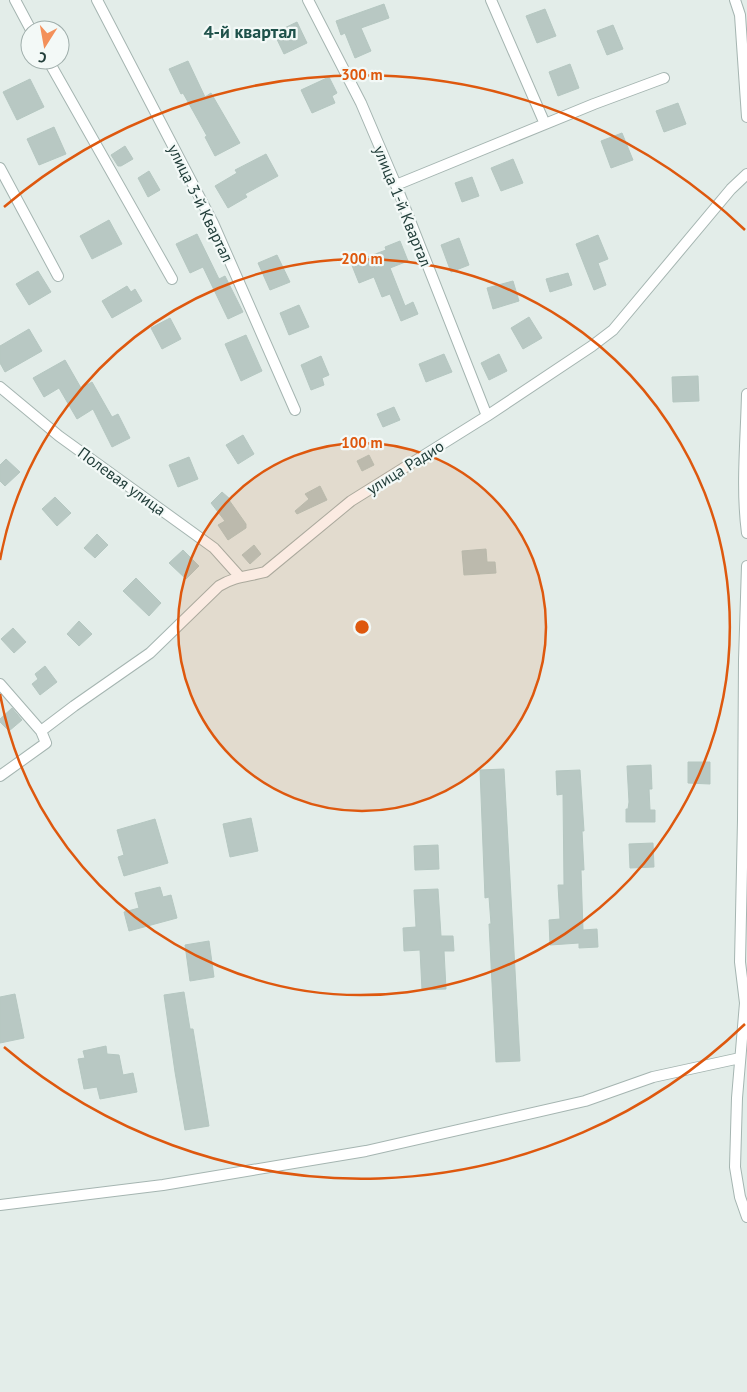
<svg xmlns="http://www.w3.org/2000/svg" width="747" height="1392" font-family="'PT Sans',sans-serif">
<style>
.building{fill:#b8c8c3;stroke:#b5c7c1}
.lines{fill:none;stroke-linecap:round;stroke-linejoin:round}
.minor-casing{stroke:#a5b5b1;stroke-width:12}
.minor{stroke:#fff;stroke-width:10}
.ring{fill:none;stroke:#de580e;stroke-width:2.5}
.labels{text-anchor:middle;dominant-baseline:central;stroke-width:4.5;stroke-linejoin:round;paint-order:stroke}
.street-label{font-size:16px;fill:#223e3a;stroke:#f3f9f7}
.neighbourhood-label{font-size:18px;font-weight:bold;fill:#1e514a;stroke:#f3f9f7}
.centre{fill:#de580e;stroke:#f3f9f7;stroke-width:2.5}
.ring-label{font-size:15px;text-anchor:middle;font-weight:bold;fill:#de580e;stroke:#f3f9f7;stroke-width:4.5;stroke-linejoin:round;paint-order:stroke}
</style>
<rect width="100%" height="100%" fill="#e3ede9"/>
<path class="building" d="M 384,4 L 389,18 L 361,28 L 371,51 L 355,58 L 345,33 L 341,35 L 336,21 Z
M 545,9 L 556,36 L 537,43 L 526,16 Z
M 297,22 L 307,43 L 284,54 L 274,33 Z
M 613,25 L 623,49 L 607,55 L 597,31 Z
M 188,61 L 205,97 L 211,93 L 240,143 L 215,156 L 205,137 L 207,136 L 183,93 L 181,94 L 169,69 Z
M 570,64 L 579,88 L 558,96 L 549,72 Z
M 329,77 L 337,93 L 332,96 L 335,103 L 312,113 L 301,90 Z
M 30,79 L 44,107 L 17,120 L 3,92 Z
M 678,103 L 686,124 L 664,132 L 656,111 Z
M 54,127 L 66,154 L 39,165 L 27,139 Z
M 622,133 L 633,160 L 611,168 L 601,141 Z
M 125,146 L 133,159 L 121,166 L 118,166 L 111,155 Z
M 266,154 L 278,176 L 245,194 L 247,197 L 228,208 L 215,186 L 237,173 L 235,170 Z
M 513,159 L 523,183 L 501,191 L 491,168 Z
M 149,171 L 160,190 L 148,197 L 138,178 Z
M 472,177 L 479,196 L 462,202 L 455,183 Z
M 109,220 L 122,244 L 92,259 L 80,236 Z
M 197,234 L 219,279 L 225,276 L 243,312 L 228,319 L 203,267 L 190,273 L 176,244 Z
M 598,235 L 608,259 L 598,263 L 606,285 L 594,290 L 576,244 Z
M 459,238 L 469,265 L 451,272 L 441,245 Z
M 400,241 L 408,261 L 390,268 L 405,306 L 413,302 L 418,314 L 401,321 L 390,294 L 382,297 L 374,277 L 359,283 L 351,263 L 386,250 L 385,247 Z
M 277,255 L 290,282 L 270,290 L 258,263 Z
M 38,271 L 51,292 L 29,305 L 16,284 Z
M 568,273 L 572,285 L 550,292 L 546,279 Z
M 513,281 L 519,301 L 493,309 L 487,288 Z
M 127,286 L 131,292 L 135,289 L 142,301 L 112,318 L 102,301 Z
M 299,305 L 309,327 L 289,335 L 280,313 Z
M 529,317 L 542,338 L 523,349 L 511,328 Z
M 170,318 L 181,339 L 162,349 L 151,328 Z
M 29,329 L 42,351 L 5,372 L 0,363 L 0,346 Z
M 246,335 L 262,371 L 241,381 L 225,344 Z
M 444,354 L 452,372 L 426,382 L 419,364 Z
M 499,354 L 507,371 L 489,380 L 481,363 Z
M 321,356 L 329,375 L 322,378 L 324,385 L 311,390 L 301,365 Z
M 65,360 L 81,388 L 92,382 L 112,417 L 118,414 L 130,438 L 112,447 L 93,409 L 77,419 L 59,388 L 44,397 L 33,378 Z
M 698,376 L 699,401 L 673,402 L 672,377 Z
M 394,407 L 400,420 L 383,427 L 377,414 Z
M 243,435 L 254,454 L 238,464 L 226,445 Z
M 369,455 L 374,465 L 362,471 L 357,461 Z
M 189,457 L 198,479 L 178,487 L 169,465 Z
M 6,459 L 20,472 L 5,486 L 0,481 L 0,465 Z
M 320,486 L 327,500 L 297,514 L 295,511 L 309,499 L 305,494 Z
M 222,492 L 230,499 L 229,500 L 246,524 L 246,528 L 228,540 L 218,525 L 225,521 L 211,503 Z
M 55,497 L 71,513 L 57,526 L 42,509 Z
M 97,534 L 108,545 L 95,558 L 84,548 Z
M 254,545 L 261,554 L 250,564 L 242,555 Z
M 486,549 L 487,562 L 495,562 L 496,573 L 464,575 L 462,551 Z
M 183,550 L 199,566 L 186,579 L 169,563 Z
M 136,578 L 161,603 L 149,616 L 123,591 Z
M 79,621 L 92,634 L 79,646 L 67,634 Z
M 13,628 L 26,642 L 14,653 L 1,639 Z
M 45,666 L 57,682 L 40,695 L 32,684 L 38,679 L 35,674 Z
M 12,708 L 22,720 L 9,731 L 0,722 L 0,719 Z
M 688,762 L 710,762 L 710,784 L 688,783 Z
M 651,765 L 652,789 L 649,789 L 650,810 L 655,810 L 655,822 L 626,822 L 626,809 L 628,809 L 629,802 L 627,766 Z
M 504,769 L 520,1061 L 496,1062 L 489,924 L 491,924 L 489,897 L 485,898 L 480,770 Z
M 580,770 L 584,831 L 582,831 L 584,870 L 581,870 L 583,930 L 597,929 L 598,947 L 579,948 L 579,943 L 550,945 L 549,920 L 560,919 L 558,885 L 564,885 L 563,794 L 557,795 L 556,771 Z
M 251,818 L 258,851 L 230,857 L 223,824 Z
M 155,819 L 168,863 L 124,876 L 118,857 L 124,855 L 117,830 Z
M 653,843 L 654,867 L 630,868 L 629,844 Z
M 438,845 L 439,869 L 415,870 L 414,846 Z
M 160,887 L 163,897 L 171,895 L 177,918 L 129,931 L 124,912 L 139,908 L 135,893 Z
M 438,889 L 441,936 L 453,936 L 454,951 L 444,951 L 446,989 L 422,990 L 420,950 L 404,951 L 403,928 L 416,927 L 414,890 Z
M 209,941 L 214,977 L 190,981 L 185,945 Z
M 184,992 L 190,1029 L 193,1029 L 209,1126 L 185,1130 L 175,1072 L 164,995 Z
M 15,994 L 24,1038 L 0,1043 L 0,997 Z
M 106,1046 L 107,1054 L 119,1055 L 123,1075 L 133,1073 L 137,1092 L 100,1099 L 97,1087 L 84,1089 L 78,1059 L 85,1058 L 83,1051 Z"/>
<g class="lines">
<defs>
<path id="minor" d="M 15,0 L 31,30
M 97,0 L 213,223 L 295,410
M 308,0 L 361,103 L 396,185 L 487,416
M 491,0 L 545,124
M 735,0 L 740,15 L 747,117
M 48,60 L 172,279
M 0,168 L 58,276
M 396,185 L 594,104 L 664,78
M 0,387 L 59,436 L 214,548 L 240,577
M 747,394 C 746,440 741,488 747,533
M 747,566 L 744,660 L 743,820 L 740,962 L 745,1003 L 737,1098 L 735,1167 L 740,1197 L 747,1217
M 0,684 L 41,731 L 46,743 L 0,776
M 41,731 L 74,706 L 150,653 L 219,586 C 236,576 246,577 265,572 L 351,501 L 487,416 L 592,346 L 613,330 L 731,189 L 747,174
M 0,1205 L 163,1185 L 366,1151 L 585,1101 L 653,1077 L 740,1058"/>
</defs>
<use href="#minor" class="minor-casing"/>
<use href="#minor" class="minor"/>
</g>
<circle cx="362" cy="627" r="184" fill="#de580e" fill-opacity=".12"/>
<g class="ring">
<circle cx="362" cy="627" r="184"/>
<path d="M0 560A368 368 0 1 1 0 694"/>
<path d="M745 1024A552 552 0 0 1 4 1047M4 207A552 552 0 0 1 745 230"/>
</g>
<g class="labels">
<g class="street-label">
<text transform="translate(201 203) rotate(64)">улица 3-й Квартал</text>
<text transform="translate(403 206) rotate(68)">улица 1-й Квартал</text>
<text transform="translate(405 467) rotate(-32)">улица Радио</text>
<text transform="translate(122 481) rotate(36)">Полевая улица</text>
</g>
<g class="neighbourhood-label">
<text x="250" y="31">4-й квартал</text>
</g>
</g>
<circle cx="362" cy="627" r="8" class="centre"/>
<g class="ring-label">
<text x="362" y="80">300 m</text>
<text x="362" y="264">200 m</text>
<text x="362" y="448">100 m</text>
</g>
<g transform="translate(45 45) rotate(191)"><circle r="24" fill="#f3f9f7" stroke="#9faeab"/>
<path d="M0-4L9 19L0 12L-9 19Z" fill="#f3905a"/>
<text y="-8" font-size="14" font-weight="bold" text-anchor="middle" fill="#223e3a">С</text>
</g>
</svg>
